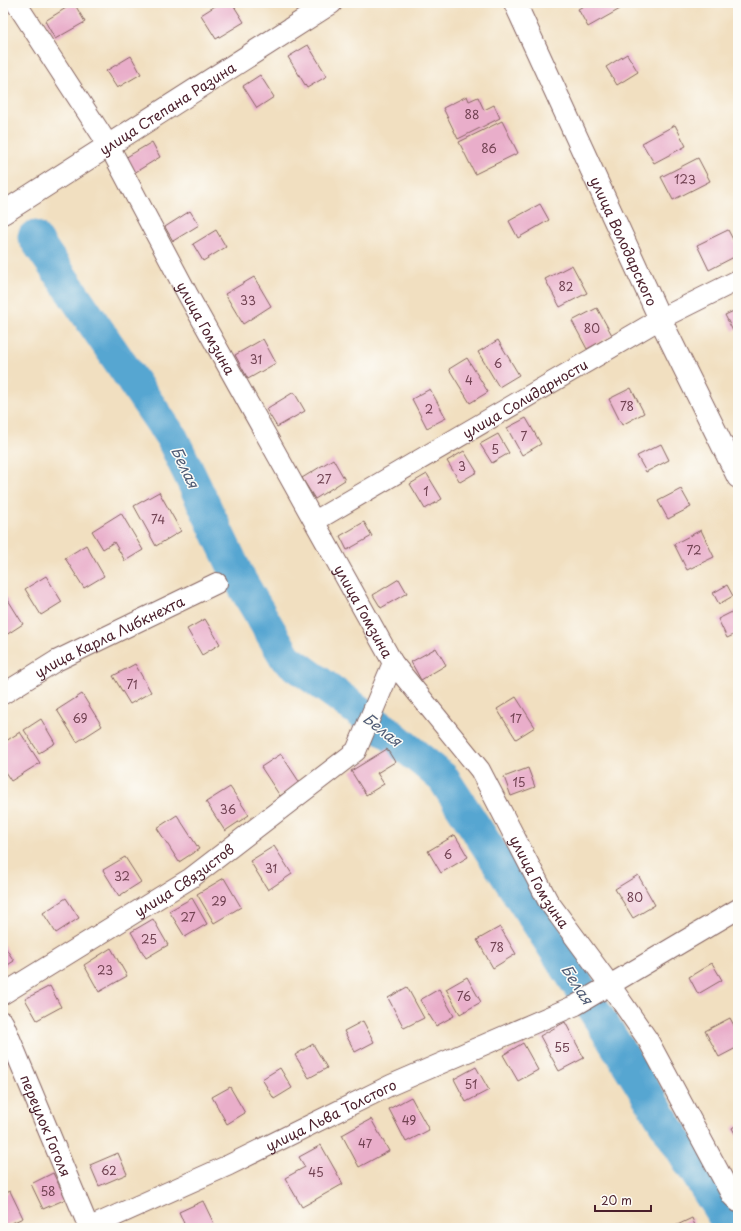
<svg xmlns="http://www.w3.org/2000/svg" width="741" height="1231" font-family="'Playpen Sans',sans-serif">
<style>
.lines{fill:none;stroke-linecap:round;stroke-linejoin:round}
.river{stroke:#57a6d1;stroke-width:33}
.building{fill:#e9aeca}
.street-casing{stroke:#84625f;stroke-width:22}
.secondary-casing{stroke:#84625f;stroke-width:24}
.primary-casing{stroke:#84625f;stroke-width:24}
.street{stroke:#fff;stroke-width:20}
.secondary{stroke:#fff;stroke-width:22}
.primary{stroke:#fff;stroke-width:22}
.labels{text-anchor:middle;dominant-baseline:central;stroke-width:3;stroke-linejoin:round;paint-order:stroke}
.number-label{font-size:12px;fill:#724353}
.street-label{font-size:14px;fill:#4a1f2b;stroke:#fdfcf7}
.water-label{font-size:15px;font-style:italic;fill:#505c76;stroke:#fdfcf7}
</style>
<rect width="100%" height="100%" fill="#fdfcf7"/>
<filter id="ink" filterUnits="userSpaceOnUse"><feTurbulence type="fractalNoise" baseFrequency=".025" numOctaves="2"/><feDisplacementMap in="SourceGraphic" scale="8" xChannelSelector="R" yChannelSelector="G"/><feConvolveMatrix kernelMatrix="1 2 1 2 8 2 1 2 1" color-interpolation-filters="sRGB"/></filter>
<filter id="wash" filterUnits="userSpaceOnUse"><feTurbulence type="fractalNoise" baseFrequency=".012" numOctaves="4" result="noise"/><feDisplacementMap in="SourceGraphic" scale="16" xChannelSelector="R" yChannelSelector="G"/><feGaussianBlur stdDeviation="0.9" result="paint"/><feColorMatrix in="noise" values="0 0 0 0 0 0 0 0 0 0 0 0 0 0 0 0 0 1.4 0 .05"/><feComposite in="paint" operator="in"/></filter>
<g filter="url(#wash)">
<rect width="100%" height="100%" fill="#f1dfc0"/>
<g class="lines">
<path class="river" d="M 34,237 L 172,438 L 240,580 L 286,658 L 385,730 L 443,778 L 582,991 L 731,1228"/>
</g>
<g id="blocks">
<path class="building" d="M 74,3 L 85,22 L 55,39 L 45,21 Z
M 220,3 L 232,3 L 244,22 L 216,39 L 201,15 Z
M 589,3 L 617,3 L 620,9 L 588,27 L 578,9 Z
M 308,45 L 327,76 L 307,88 L 288,57 Z
M 627,54 L 638,72 L 617,85 L 606,67 Z
M 131,56 L 141,74 L 117,88 L 106,71 Z
M 260,75 L 274,97 L 257,108 L 243,86 Z
M 467,96 L 469,101 L 478,97 L 484,110 L 494,105 L 500,118 L 458,139 L 443,108 Z
M 502,121 L 518,153 L 475,174 L 459,142 Z
M 675,125 L 686,146 L 654,163 L 642,143 Z
M 152,142 L 160,157 L 134,173 L 125,158 Z
M 698,158 L 710,181 L 673,200 L 661,177 Z
M 540,204 L 549,220 L 518,238 L 509,221 Z
M 190,211 L 199,225 L 173,241 L 165,227 Z
M 216,230 L 226,247 L 203,261 L 193,244 Z
M 728,230 L 738,249 L 738,255 L 709,270 L 697,245 Z
M 572,265 L 587,293 L 560,307 L 545,279 Z
M 254,277 L 271,306 L 243,324 L 225,294 Z
M 597,308 L 612,335 L 587,349 L 572,321 Z
M 738,309 L 738,328 L 733,331 L 725,315 Z
M 263,339 L 276,363 L 248,379 L 235,355 Z
M 498,340 L 519,375 L 499,387 L 478,352 Z
M 467,358 L 488,392 L 470,403 L 449,369 Z
M 631,388 L 644,413 L 622,425 L 609,399 Z
M 430,389 L 446,418 L 427,428 L 412,399 Z
M 294,392 L 305,411 L 277,427 L 266,409 Z
M 526,418 L 541,444 L 522,455 L 507,428 Z
M 498,434 L 509,453 L 492,463 L 480,444 Z
M 661,444 L 669,460 L 646,472 L 637,456 Z
M 464,451 L 477,472 L 460,482 L 447,461 Z
M 333,459 L 345,480 L 315,499 L 302,478 Z
M 427,474 L 442,499 L 425,509 L 410,484 Z
M 681,489 L 691,507 L 668,519 L 658,501 Z
M 159,492 L 181,531 L 156,546 L 134,506 Z
M 121,513 L 143,550 L 125,561 L 114,542 L 103,549 L 92,531 Z
M 364,522 L 372,536 L 347,550 L 340,536 Z
M 701,530 L 714,557 L 687,570 L 674,544 Z
M 86,545 L 104,576 L 84,588 L 65,558 Z
M 46,576 L 62,602 L 41,615 L 25,589 Z
M 399,579 L 407,593 L 381,608 L 373,595 Z
M 727,585 L 733,596 L 719,604 L 713,593 Z
M 5,595 L 23,624 L 3,637 L 3,597 Z
M 738,609 L 738,633 L 727,638 L 718,619 Z
M 205,619 L 220,644 L 202,655 L 187,629 Z
M 436,648 L 446,665 L 421,680 L 411,662 Z
M 135,664 L 151,692 L 130,704 L 113,676 Z
M 82,694 L 102,726 L 77,742 L 57,710 Z
M 516,697 L 535,727 L 516,739 L 497,709 Z
M 41,719 L 55,743 L 39,753 L 24,730 Z
M 20,732 L 40,763 L 11,781 L 3,769 L 3,743 Z
M 387,749 L 395,762 L 377,773 L 384,784 L 366,795 L 351,771 Z
M 281,754 L 300,783 L 280,796 L 261,767 Z
M 528,768 L 535,787 L 511,796 L 504,777 Z
M 230,787 L 249,815 L 225,831 L 206,802 Z
M 177,815 L 199,849 L 179,862 L 157,828 Z
M 455,835 L 468,857 L 441,873 L 428,851 Z
M 274,846 L 292,874 L 268,890 L 250,861 Z
M 125,857 L 141,882 L 119,896 L 103,870 Z
M 638,875 L 655,905 L 633,918 L 615,889 Z
M 224,878 L 241,907 L 214,923 L 197,894 Z
M 66,898 L 79,918 L 56,933 L 43,913 Z
M 192,898 L 207,924 L 185,937 L 169,911 Z
M 153,919 L 168,945 L 146,958 L 131,932 Z
M 500,927 L 516,954 L 493,968 L 477,940 Z
M 3,944 L 14,961 L 3,968 Z
M 111,948 L 127,976 L 99,992 L 84,965 Z
M 712,963 L 722,980 L 698,994 L 689,977 Z
M 467,977 L 481,1002 L 460,1014 L 446,989 Z
M 50,986 L 61,1007 L 37,1020 L 25,999 Z
M 407,987 L 424,1018 L 404,1028 L 388,998 Z
M 439,989 L 454,1016 L 436,1026 L 420,1000 Z
M 730,1018 L 738,1033 L 738,1047 L 719,1057 L 705,1031 Z
M 363,1021 L 374,1042 L 355,1052 L 344,1031 Z
M 565,1022 L 584,1058 L 559,1071 L 540,1036 Z
M 523,1043 L 538,1070 L 518,1081 L 503,1055 Z
M 313,1044 L 327,1068 L 309,1078 L 295,1055 Z
M 3,1055 L 9,1064 L 3,1068 Z
M 476,1067 L 489,1090 L 466,1102 L 454,1079 Z
M 280,1068 L 292,1088 L 274,1099 L 262,1079 Z
M 230,1087 L 245,1113 L 227,1124 L 212,1097 Z
M 411,1097 L 429,1130 L 406,1142 L 389,1109 Z
M 371,1119 L 389,1151 L 359,1167 L 342,1135 Z
M 738,1124 L 738,1139 L 732,1128 Z
M 321,1145 L 343,1184 L 302,1207 L 285,1178 L 305,1167 L 299,1157 Z
M 118,1153 L 127,1174 L 99,1186 L 90,1165 Z
M 53,1173 L 66,1199 L 43,1209 L 31,1184 Z
M 10,1191 L 23,1218 L 3,1227 L 3,1195 Z
M 203,1201 L 216,1228 L 186,1228 L 179,1212 Z
M 692,1218 L 696,1228 L 671,1228 Z"/>
</g>
</g>
<g filter="url(#ink)">
<use href="#blocks" fill-opacity="0" stroke="#84625f" stroke-width="1"/>
<g class="lines">
<defs>
<g id="street">
<path id="s1" d="M 16,3 L 109,146 L 188,295 L 393,663 L 480,770 L 548,901 L 610,985 L 648,1040 L 732,1196 L 738,1202"/>
<path id="s2" d="M 315,521 L 660,319 L 738,280"/>
<path id="s3" d="M 3,694 L 56,661 L 217,583"/>
<path id="s4" d="M 3,994 L 191,878 L 356,751 L 393,663"/>
<path id="s5" d="M 3,1022 L 89,1228"/>
<path id="s6" d="M 88,1228 L 229,1165 L 391,1085 L 576,1005 L 738,909"/>
</g>
<g id="secondary">
<path id="s7" d="M 515,3 L 660,319 L 738,477"/>
</g>
<g id="primary">
<path id="s8" d="M 3,213 L 331,3"/>
</g>
</defs>
<use href="#street" class="street-casing"/>
<use href="#secondary" class="secondary-casing"/>
<use href="#primary" class="primary-casing"/>
<use href="#street" class="street"/>
<use href="#secondary" class="secondary"/>
<use href="#primary" class="primary"/>
</g>
</g>
<g class="labels">
<g class="number-label">
<text x="472" y="114">88</text>
<text x="489" y="148">86</text>
<text x="685" y="179">123</text>
<text x="566" y="286">82</text>
<text x="248" y="300">33</text>
<text x="592" y="328">80</text>
<text x="256" y="359">31</text>
<text x="498" y="363">6</text>
<text x="469" y="380">4</text>
<text x="627" y="406">78</text>
<text x="429" y="409">2</text>
<text x="524" y="436">7</text>
<text x="495" y="449">5</text>
<text x="462" y="466">3</text>
<text x="324" y="479">27</text>
<text x="426" y="491">1</text>
<text x="158" y="519">74</text>
<text x="694" y="550">72</text>
<text x="132" y="684">71</text>
<text x="80" y="718">69</text>
<text x="516" y="718">17</text>
<text x="519" y="782">15</text>
<text x="228" y="809">36</text>
<text x="448" y="854">6</text>
<text x="271" y="868">31</text>
<text x="122" y="876">32</text>
<text x="635" y="897">80</text>
<text x="219" y="901">29</text>
<text x="188" y="917">27</text>
<text x="149" y="939">25</text>
<text x="497" y="947">78</text>
<text x="105" y="970">23</text>
<text x="464" y="996">76</text>
<text x="562" y="1047">55</text>
<text x="471" y="1084">51</text>
<text x="409" y="1120">49</text>
<text x="365" y="1143">47</text>
<text x="109" y="1170">62</text>
<text x="316" y="1172">45</text>
<text x="48" y="1191">58</text>
</g>
<g class="street-label">
<text stroke="none"><textPath href="#s8" startOffset="195">улица Степана Разина</textPath></text>
<text stroke="none"><textPath href="#s7" startOffset="262">улица Володарского</textPath></text>
<text stroke="none"><textPath href="#s1" startOffset="377">улица Гомзина</textPath></text>
<text stroke="none"><textPath href="#s2" startOffset="243">улица Солидарности</textPath></text>
<text stroke="none"><textPath href="#s1" startOffset="701">улица Гомзина</textPath></text>
<text stroke="none"><textPath href="#s3" startOffset="121">улица Карла Либкнехта</textPath></text>
<text stroke="none"><textPath href="#s4" startOffset="214">улица Связистов</textPath></text>
<text stroke="none"><textPath href="#s1" startOffset="1025">улица Гомзина</textPath></text>
<text stroke="none"><textPath href="#s6" startOffset="268">улица Льва Толстого</textPath></text>
<text stroke="none"><textPath href="#s5" startOffset="112">переулок Гоголя</textPath></text>
</g>
<g class="water-label">
<text transform="translate(186 467) rotate(64)">Белая</text>
<text transform="translate(383 729) rotate(38)">Белая</text>
<text transform="translate(578 984) rotate(57)">Белая</text>
</g>
</g>
<rect width="741" height="1231" fill="none" stroke="#fdfcf7" stroke-width="16"/>
<path d="M595 1205v6h56v-6" fill="none" stroke="#4a1f2b" stroke-width="2"/>
<text x="601" y="1205" font-size="12" fill="#4a1f2b" stroke="#fdfcf7" stroke-width="3" paint-order="stroke">20 m</text>
</svg>
